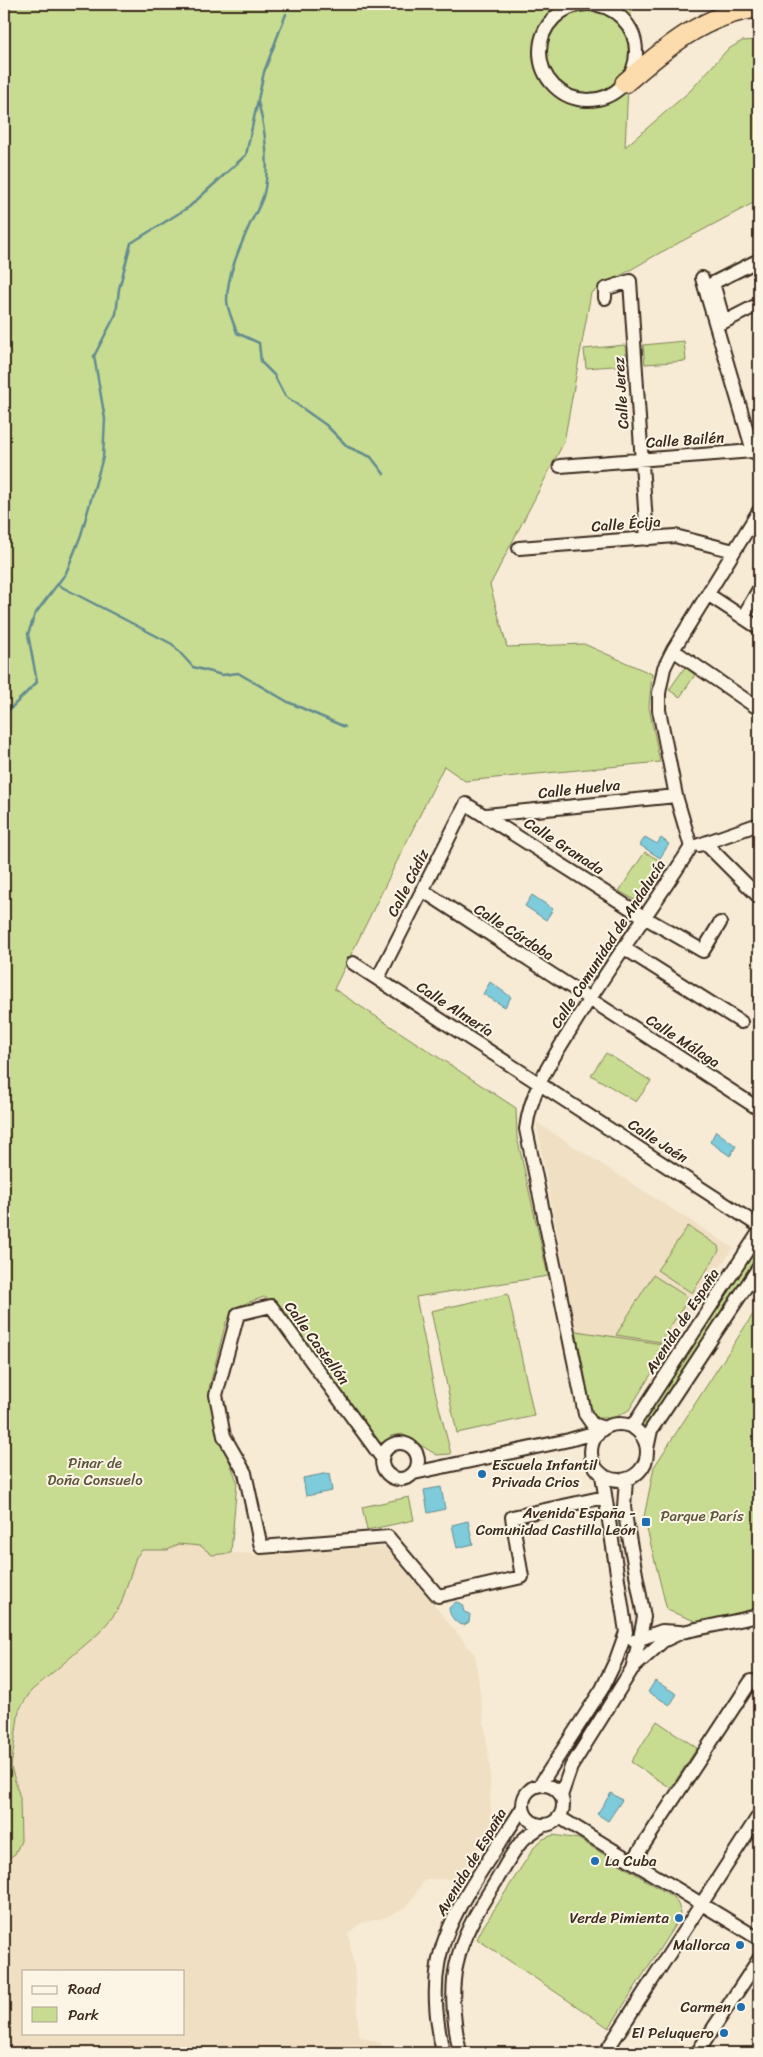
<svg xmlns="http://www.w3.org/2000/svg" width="763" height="2057" font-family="Sriracha,sans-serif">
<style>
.built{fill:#f0dfc2;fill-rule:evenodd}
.green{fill:#c7dc91;stroke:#818358}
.water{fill:#7ecbdc;stroke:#638b90}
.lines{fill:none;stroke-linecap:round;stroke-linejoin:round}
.stream{stroke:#638b90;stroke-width:2.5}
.minor-casing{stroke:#3b2a1e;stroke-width:16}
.highway-casing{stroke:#3b2a1e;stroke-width:22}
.minor{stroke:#fcf5e5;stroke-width:12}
.highway{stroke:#fcdcac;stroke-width:19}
.poi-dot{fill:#1f6fb2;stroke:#fcf5e5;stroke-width:2}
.labels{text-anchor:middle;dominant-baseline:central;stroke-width:4;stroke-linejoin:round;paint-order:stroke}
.street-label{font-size:15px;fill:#3b2a1e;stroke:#fcf5e5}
.park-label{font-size:15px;fill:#5e563b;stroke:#fcf5e5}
.poi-label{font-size:15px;fill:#3b2a1e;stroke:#fcf5e5;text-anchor:end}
</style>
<rect width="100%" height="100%" fill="#f7ebd5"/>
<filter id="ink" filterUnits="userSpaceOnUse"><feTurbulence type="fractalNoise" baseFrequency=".02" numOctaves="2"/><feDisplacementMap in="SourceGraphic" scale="10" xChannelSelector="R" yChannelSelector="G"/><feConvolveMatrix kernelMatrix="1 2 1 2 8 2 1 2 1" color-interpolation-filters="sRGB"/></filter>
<g filter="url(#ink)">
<path class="built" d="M 536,1122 L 733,1248 L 669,1345 L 576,1331 Z
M 178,1544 L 201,1546 L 212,1555 L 231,1553 L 271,1554 L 387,1547 L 475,1655 L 490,1767 L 491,1831 L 460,1879 L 425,1879 L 407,1907 L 384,1918 L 361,1923 L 348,1933 L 354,1966 L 359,2036 L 381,2043 L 383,2053 L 4,2053 L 4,1861 L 15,1854 L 21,1841 L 20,1798 L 11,1767 L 19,1710 L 31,1691 L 99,1633 L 114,1615 L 121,1604 L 136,1557 L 142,1550 L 168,1550 ZM 24,1971 L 184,1971 L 184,2033 L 24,2033 Z"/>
<path class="green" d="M 4,4 L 632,4 L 625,147 L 690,91 L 727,50 L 742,41 L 759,40 L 759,200 L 656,255 L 591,293 L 564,442 L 490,585 L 507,647 L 584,644 L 652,674 L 649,707 L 660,762 L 465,781 L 444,766 L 334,989 L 516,1108 L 517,1137 L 548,1276 L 416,1297 L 433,1383 L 451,1454 L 437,1455 L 402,1434 L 391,1436 L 384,1444 L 379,1442 L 279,1304 L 264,1297 L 238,1306 L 226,1322 L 209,1388 L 223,1445 L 237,1481 L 231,1553 L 212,1555 L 201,1546 L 178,1544 L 168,1550 L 142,1550 L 136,1557 L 121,1604 L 114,1615 L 99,1633 L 31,1691 L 19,1710 L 11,1767 L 20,1798 L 21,1841 L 15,1854 L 4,1861 Z
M 684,341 L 686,361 L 645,364 L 643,345 Z
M 625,345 L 627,365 L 586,368 L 584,349 Z
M 685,667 L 695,675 L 680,697 L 669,690 Z
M 645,852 L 665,864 L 640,903 L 619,891 Z
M 606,1053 L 651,1081 L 636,1102 L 591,1075 Z
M 688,1226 L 718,1246 L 719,1251 L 692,1293 L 657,1270 Z
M 759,1243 L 759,1258 L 644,1434 L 637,1428 Z
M 653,1275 L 689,1298 L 660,1342 L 616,1335 Z
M 508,1294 L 534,1416 L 457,1433 L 431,1311 Z
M 759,1305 L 759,1359 L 756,1364 L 759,1377 L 759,1607 L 700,1623 L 667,1610 L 644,1517 L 654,1467 Z
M 576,1331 L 669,1345 L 629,1410 L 614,1418 L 597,1418 L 592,1412 Z
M 409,1497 L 414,1520 L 367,1530 L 362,1507 Z
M 657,1721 L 697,1748 L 671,1788 L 631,1762 Z
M 553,1835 L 579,1839 L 673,1897 C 679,1904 680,1908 680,1917 L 609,2028 L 477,1939 L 483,1927 L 535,1846 L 543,1839 Z"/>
<path class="water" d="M 645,837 L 657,844 L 661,838 L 669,844 L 660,858 L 640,845 Z
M 532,895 L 553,909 L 546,920 L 525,906 Z
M 490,982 L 511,997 L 505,1007 L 483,994 Z
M 716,1131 L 736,1146 L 730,1156 L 710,1142 Z
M 329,1473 L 332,1491 L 306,1496 L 303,1478 Z
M 441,1487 L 445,1509 L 428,1513 L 424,1490 Z
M 468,1521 L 473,1544 L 457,1548 L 452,1525 Z
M 456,1602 L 462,1604 L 464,1612 L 470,1614 L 469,1622 L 464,1625 C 456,1625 449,1615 449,1608 Z
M 655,1681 L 677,1694 L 670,1705 L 648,1692 Z
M 611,1793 L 622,1800 L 608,1821 L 597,1814 Z"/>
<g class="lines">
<path class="stream" d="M 258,102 C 265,127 270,168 264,193 C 262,203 255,214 250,224 C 240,247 227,275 227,300 C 227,310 234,323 237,333 L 259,343 L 261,362 L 274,375 L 285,396 L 326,425 L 348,447 L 371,457 L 384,474
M 58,585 L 172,644 L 193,667 L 222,675 L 238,673 L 288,702 L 345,727
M 4,715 L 37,682 L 28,634 L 35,614 L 66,573 L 81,535 L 103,457 L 105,419 L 94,356 L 116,314 L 119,289 L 131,243 L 189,207 L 246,155 L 264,72 L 286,14"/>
<defs>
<path id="minor" d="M540 52a48 48 0 1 1 96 0a48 48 0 1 1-96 0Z
M 759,260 L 713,283 L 724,322 L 759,304
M 702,278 L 753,451 L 757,454
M 605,298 L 605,289 L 630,281 L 647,539
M 560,466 L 753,451 L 759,441
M 519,548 L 675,536 L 734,551
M 709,595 L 759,628
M 743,617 L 759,589
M 673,650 L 759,709
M 486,815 L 676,796
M 705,843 L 759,897
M 699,845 L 759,824
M 422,890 L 759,1109
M 624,948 L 741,1022
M 353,963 L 759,1226
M 378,978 L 466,804 L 644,917 L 703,951 L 720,923
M591 1452a28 28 0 1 1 56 0a28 28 0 1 1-56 0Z
M 630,1426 L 636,1421 L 759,1232
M 604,1428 L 592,1424 L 585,1414 L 526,1129 C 531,1088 553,1059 574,1024 C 611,963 654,906 691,847 L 676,796 L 659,710 L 659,693 L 664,668 L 673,650 L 759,511
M382 1461a18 18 0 1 1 36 0a18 18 0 1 1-36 0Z
M 647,1449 L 651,1430 L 759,1267
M 382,1458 L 271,1306 L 238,1314 L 216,1395 L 224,1436 L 245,1473 L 261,1547 L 388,1537 L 438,1596 L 522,1577 L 512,1517 L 605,1497
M 414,1473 L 569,1440 L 600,1431
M 634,1641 L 662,1631 L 680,1632
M 632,1669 L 663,1641 L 682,1632 L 759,1616
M 540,1785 L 602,1689 L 616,1660 L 626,1632 L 602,1475
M523 1805a20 20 0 1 1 40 0a20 20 0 1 1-40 0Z
M 561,1796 L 571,1767 L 632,1669 L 640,1638 L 644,1617 L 627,1526 L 624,1507 L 626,1480
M 559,1817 L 759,1939
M 633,1861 L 751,1681
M 443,2053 C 437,2024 433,1995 438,1965 C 446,1913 495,1853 523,1807
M 460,2053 C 445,1979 454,1946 495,1883 C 503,1870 511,1853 522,1841 C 527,1835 537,1830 543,1825
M 605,2053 L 759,1815
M 697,2053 L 759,1959"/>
<path id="highway" d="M 625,83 C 664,49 705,13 759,8"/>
</defs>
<use href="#minor" class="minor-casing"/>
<use href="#highway" class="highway-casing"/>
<use href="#minor" class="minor"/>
<use href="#highway" class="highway"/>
</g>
</g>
<g class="poi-dot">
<circle cx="482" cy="1474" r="5"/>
<rect x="641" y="1517" width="10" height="10" rx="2.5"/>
<circle cx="595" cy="1861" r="5"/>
<circle cx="679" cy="1918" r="5"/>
<circle cx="740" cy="1945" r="5"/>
<circle cx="741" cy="2007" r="5"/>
<circle cx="724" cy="2033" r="5"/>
</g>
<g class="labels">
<g class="street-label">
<text transform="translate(621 393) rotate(-94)">Calle Jerez</text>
<text transform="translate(685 440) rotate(-4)">Calle Bailén</text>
<text transform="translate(626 524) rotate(-4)">Calle Écija</text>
<text transform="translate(579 789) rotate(-6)">Calle Huelva</text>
<text transform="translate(564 846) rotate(33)">Calle Granada</text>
<text transform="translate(408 883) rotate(-63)">Calle Cádiz</text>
<text transform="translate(514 932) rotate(33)">Calle Córdoba</text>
<text transform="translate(608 944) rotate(-57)">Calle Comunidad de Andalucía</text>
<text transform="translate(455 1009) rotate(33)">Calle Almería</text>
<text transform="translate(683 1041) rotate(33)">Calle Málaga</text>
<text transform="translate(658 1141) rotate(33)">Calle Jaén</text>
<text transform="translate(682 1321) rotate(-57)">Avenida de España</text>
<text transform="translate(317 1343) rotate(54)">Calle Castellón</text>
<text transform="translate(471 1862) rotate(-59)">Avenida de España</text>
</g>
<g class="park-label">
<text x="95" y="1463">Pinar de<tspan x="95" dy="17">Doña Consuelo</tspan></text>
<text x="702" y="1516">Parque París</text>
</g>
<g class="poi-label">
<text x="492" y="1465" text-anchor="start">Escuela Infantil<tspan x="492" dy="17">Privada Crios</tspan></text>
<text x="636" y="1513">Avenida España -<tspan x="636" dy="17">Comunidad Castilla León</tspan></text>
<text x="605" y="1861" text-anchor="start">La Cuba</text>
<text x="669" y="1918">Verde Pimienta</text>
<text x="730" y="1945">Mallorca</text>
<text x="731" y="2007">Carmen</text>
<text x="714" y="2033">El Peluquero</text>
</g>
</g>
<rect width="763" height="2057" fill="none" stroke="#fcf5e5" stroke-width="20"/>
<rect x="10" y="10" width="743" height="2037" fill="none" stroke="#3b2a1e" stroke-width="2" filter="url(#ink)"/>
<rect x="22" y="1970" width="162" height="65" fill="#fcf5e5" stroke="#afa495"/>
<rect x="32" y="1986" width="25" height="8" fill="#fcf5e5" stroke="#afa495"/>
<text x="68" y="1994" font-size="15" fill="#3b2a1e">Road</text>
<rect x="32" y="2007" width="25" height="15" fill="#c7dc91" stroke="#afa495"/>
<text x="68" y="2020" font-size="15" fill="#3b2a1e">Park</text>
</svg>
